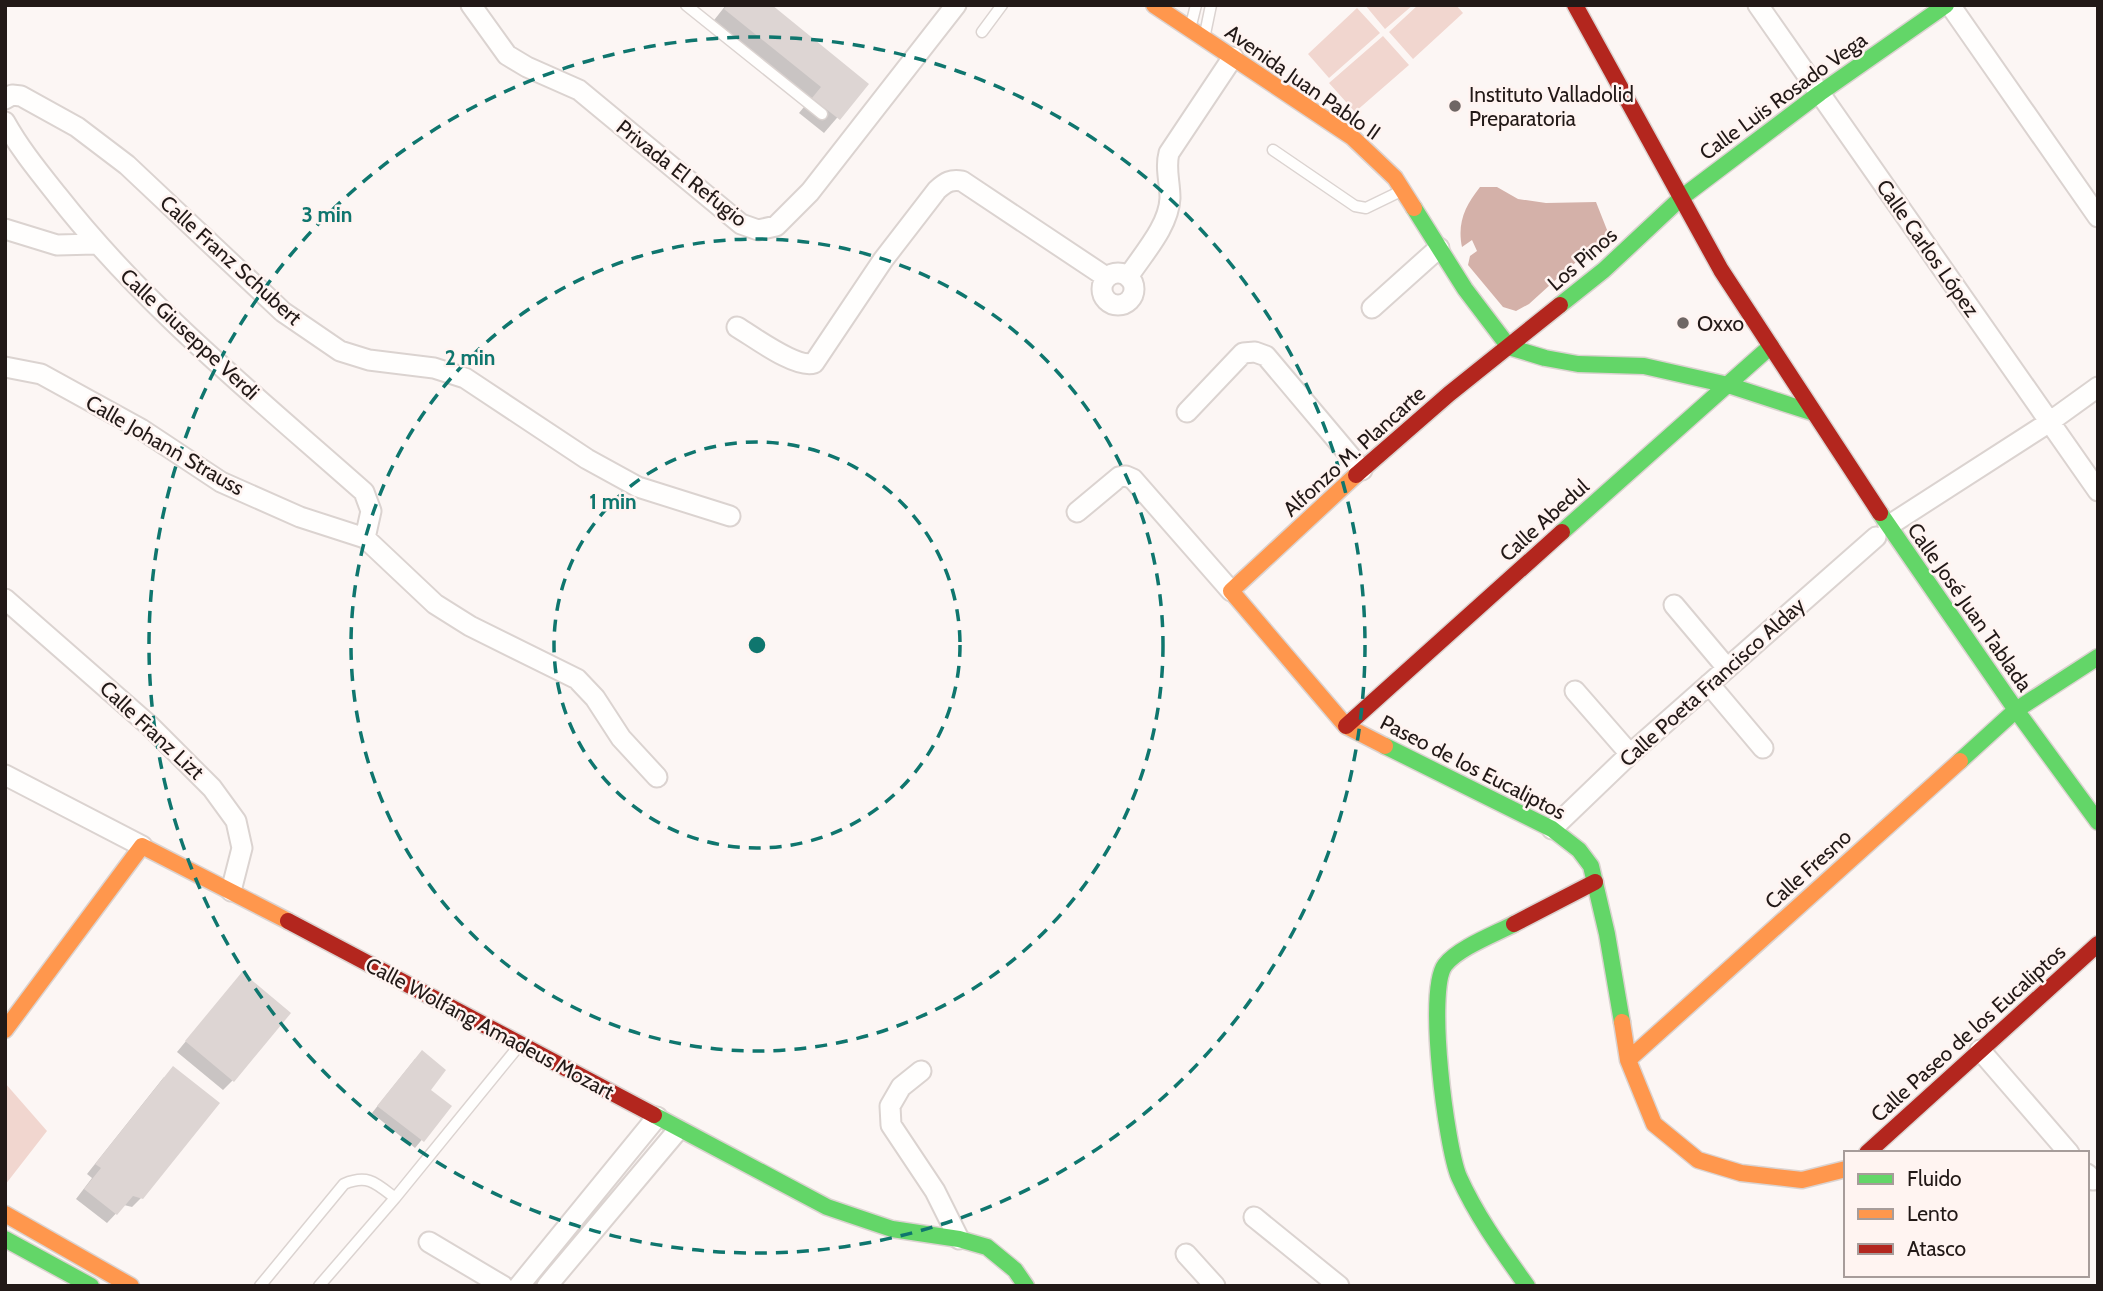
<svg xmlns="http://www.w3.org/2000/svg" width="2103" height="1291" font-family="Cabin,sans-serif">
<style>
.green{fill:#f1d6cf}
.water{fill:#d4b1a9}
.shadow{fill:#0003}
.building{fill:#ddd5d3}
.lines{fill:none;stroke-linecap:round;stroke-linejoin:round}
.lane-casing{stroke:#dbd3d0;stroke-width:13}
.street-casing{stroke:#dbd3d0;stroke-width:23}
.fast-casing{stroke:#dbd3d0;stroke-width:19}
.slow-casing{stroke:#dbd3d0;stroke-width:19}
.jam-casing{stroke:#dbd3d0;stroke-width:19}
.lane{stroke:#fffefd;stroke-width:10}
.street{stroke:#fffefd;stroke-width:19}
.fast{stroke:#63d668;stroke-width:16}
.slow{stroke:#ff974d;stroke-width:16}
.jam{stroke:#b3261e;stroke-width:16}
.ring{fill:none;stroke:#0f766e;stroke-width:3.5;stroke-dasharray:12 9}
.poi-dot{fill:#6e6664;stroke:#fff4f1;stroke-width:2.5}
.labels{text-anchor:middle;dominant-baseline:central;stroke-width:5;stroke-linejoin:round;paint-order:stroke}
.street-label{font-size:21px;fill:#221917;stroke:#fff4f1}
.poi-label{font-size:21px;fill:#221917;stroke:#fff4f1;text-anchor:start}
.centre{fill:#0f766e;stroke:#fff4f1;stroke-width:3.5}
.ring-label{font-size:21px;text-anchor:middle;font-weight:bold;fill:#0f766e;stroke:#fff4f1;stroke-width:5;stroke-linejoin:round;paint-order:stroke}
</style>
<rect width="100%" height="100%" fill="#fcf6f4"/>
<path class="green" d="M 1365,5 L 1413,5 L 1385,29 Z
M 1418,5 L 1456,5 L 1463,13 L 1413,59 L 1389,32 Z
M 1357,8 L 1380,33 L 1329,78 L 1308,54 Z
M 1383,36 L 1409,65 L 1355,112 L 1329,83 Z
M 5,1083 L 47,1131 L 5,1185 Z"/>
<path class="water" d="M 1480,187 L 1497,187 L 1518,199 L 1546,203 L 1596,202 L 1611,240 L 1572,265 L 1529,304 L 1516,311 L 1503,307 L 1468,265 L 1470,256 L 1477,251 L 1472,240 L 1462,247 C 1457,223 1465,206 1480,187 Z"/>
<path class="shadow" d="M 726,5 L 769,5 L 866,84 L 824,133 L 799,113 L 808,102 L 711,24 Z
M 233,984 L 233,1080 L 223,1090 L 177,1052 Z
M 415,1059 L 428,1090 L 449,1107 L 415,1148 L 372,1113 Z
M 164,1077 L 142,1197 L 132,1207 L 124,1205 L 107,1223 L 76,1199 L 92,1178 L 87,1174 Z"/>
<path class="building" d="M 727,5 L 772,5 L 869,84 L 840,120 L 812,98 L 821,87 L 724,9 Z
M 242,972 L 291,1013 L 234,1082 L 185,1041 Z
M 422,1050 L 446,1070 L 431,1090 L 452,1106 L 424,1142 L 377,1106 Z
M 173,1066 L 220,1103 L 143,1199 L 133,1196 L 117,1215 L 84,1189 L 101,1168 L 95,1164 Z"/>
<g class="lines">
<defs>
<path id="lane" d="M 686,5 L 822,114
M 1191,25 L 1196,5
M 982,32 L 1002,5
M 1205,34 L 1211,5
M 1273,150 L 1355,206 L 1366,208 L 1399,192
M 260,1286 L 344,1184 C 368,1174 376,1183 395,1198
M 319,1286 L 395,1198 L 518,1047"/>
<path id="street" d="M 471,5 L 507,55 L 527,67 L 579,90 L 741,224 L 758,230 L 776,226 L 810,192 L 956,5
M 1758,5 L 2098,491
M 1950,5 L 2098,217
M 5,99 L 12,95 L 21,96 L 77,127 L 127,165 L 283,312 L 340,351 L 369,360 L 434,368 L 465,378 L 587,459 L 638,487 L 730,516
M 5,122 C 20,149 39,172 58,196 C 145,307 258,398 364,492 L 371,511 L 365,538
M 5,229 L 57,245 L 95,244
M1102 289a16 16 0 1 1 32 0a16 16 0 1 1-32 0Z
M 1128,277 C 1143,254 1169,226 1170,198 C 1170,182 1165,168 1169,153 L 1233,57
M 1372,308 L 1439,248
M 737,327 C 754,337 796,369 814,363 L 883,260 L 937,190 C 946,182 951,179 962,181 L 1106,277
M 5,367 L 41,374 L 141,429 L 221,482 L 300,517 L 365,538 L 435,604 L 470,626 L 577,679 L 595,698 L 621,738 L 657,777
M 1187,412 L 1243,353 L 1255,352 L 1266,356 L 1362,470
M 1077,512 L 1119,477 L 1126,476 L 1133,479 L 1231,591
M 1888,526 L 2048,423 L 2098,387
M 5,599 L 150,726 L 212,788 L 236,821 L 242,848 L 231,891
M 1674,605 L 1727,668
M 1709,684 L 1763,748
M 1575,691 L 1630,754
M 5,775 L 142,846
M 1552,829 L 1630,754 L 1876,537
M 1980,1050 L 2069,1153
M 921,1071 L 901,1087 L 890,1106 L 891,1125 L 935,1191 L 959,1239
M 2087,1174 L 2093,1180
M 1254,1217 L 1339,1286
M 429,1242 L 503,1286
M 1186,1254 L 1215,1286
M 519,1286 L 657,1117
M 547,1286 L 678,1130"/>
<path id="fast" d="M 1414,208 L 1465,289 L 1509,347
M 1560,305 L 1604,270 L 1681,198 L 1820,93 L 1946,5
M 1509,347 L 1545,358 L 1578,364 L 1644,366 L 1728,385 L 1814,413
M 1880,513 L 2016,710 L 2098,822
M 1562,532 L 1771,346
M 1385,746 L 1552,829 L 1579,850 L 1591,866 L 1607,934 L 1622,1022
M 1960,761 L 2016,710 L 2098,657
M 1514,924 C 1495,934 1458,948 1445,965 C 1426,990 1446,1146 1459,1177 C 1477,1217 1502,1251 1527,1286
M 654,1115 L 827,1207 L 892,1229 L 959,1239 L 987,1247 L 1015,1270 L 1026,1286
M 5,1239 L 91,1286"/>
<path id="slow" d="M 1154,5 L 1352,137 L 1395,178 L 1414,208
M 1356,475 L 1231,591 L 1346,726 L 1385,746
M 1622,1022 L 1628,1060 L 1654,1124 L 1698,1160 L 1741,1173 L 1802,1180 L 1846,1169
M 5,1030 L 142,846 L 288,921
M 1628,1060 L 1960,761
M 5,1214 L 131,1286"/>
<path id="jam" d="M 1575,5 L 1721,270 L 1880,513
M 1356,475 L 1449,394 L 1560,305
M 1346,726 L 1562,532
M 288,921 L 654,1115
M 1514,924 L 1595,882
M 1867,1153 L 2098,944"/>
</defs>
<use href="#lane" class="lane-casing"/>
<use href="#street" class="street-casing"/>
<use href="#fast" class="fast-casing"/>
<use href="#slow" class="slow-casing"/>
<use href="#jam" class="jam-casing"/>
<use href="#lane" class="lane"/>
<use href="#street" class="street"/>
<use href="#fast" class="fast"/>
<use href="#slow" class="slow"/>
<use href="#jam" class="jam"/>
</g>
<g class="ring">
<circle cx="757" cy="645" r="203"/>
<circle cx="757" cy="645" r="406"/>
<circle cx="757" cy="645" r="608"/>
</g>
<g class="poi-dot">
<circle cx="1455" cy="106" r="7"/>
<circle cx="1683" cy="323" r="7"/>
</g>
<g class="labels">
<g class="street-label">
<text transform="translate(1303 82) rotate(35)">Avenida Juan Pablo II</text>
<text transform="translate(1783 96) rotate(-36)">Calle Luis Rosado Vega</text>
<text transform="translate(682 173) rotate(38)">Privada El Refugio</text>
<text transform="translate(1928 248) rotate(55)">Calle Carlos López</text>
<text transform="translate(1582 259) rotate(-41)">Los Pinos</text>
<text transform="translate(231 260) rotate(42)">Calle Franz Schubert</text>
<text transform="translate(190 334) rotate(43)">Calle Giuseppe Verdi</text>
<text transform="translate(165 445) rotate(30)">Calle Johann Strauss</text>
<text transform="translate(1354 451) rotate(-42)">Alfonzo M. Plancarte</text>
<text transform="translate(1544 520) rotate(-42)">Calle Abedul</text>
<text transform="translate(1970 607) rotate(55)">Calle José Juan Tablada</text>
<text transform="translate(1712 682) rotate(-42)">Calle Poeta Francisco Alday</text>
<text transform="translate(152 730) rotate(43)">Calle Franz Lizt</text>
<text transform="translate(1473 767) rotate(27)">Paseo de los Eucaliptos</text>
<text transform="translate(1808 869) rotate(-42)">Calle Fresno</text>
<text transform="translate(490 1028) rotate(28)">Calle Wolfang Amadeus Mozart</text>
<text transform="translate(1968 1033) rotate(-42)">Calle Paseo de los Eucaliptos</text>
</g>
<g class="poi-label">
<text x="1469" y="94">Instituto Valladolid<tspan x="1469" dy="24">Preparatoria</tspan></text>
<text x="1697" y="323">Oxxo</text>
</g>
</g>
<circle cx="757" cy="645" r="10" class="centre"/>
<g class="ring-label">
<text x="327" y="222">3 min</text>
<text x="470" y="365">2 min</text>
<text x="613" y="509">1 min</text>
</g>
<rect width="2103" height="1291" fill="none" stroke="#221917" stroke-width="14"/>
<rect x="1844" y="1151" width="245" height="126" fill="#fff4f1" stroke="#a79c9a" stroke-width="2"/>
<rect x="1858" y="1174" width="35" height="10" fill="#63d668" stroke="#a79c9a" stroke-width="2"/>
<text x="1907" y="1186" font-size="21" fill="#221917">Fluido</text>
<rect x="1858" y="1209" width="35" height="10" fill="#ff974d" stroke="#a79c9a" stroke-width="2"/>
<text x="1907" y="1221" font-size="21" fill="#221917">Lento</text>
<rect x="1858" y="1244" width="35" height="10" fill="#b3261e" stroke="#a79c9a" stroke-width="2"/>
<text x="1907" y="1256" font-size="21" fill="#221917">Atasco</text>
</svg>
